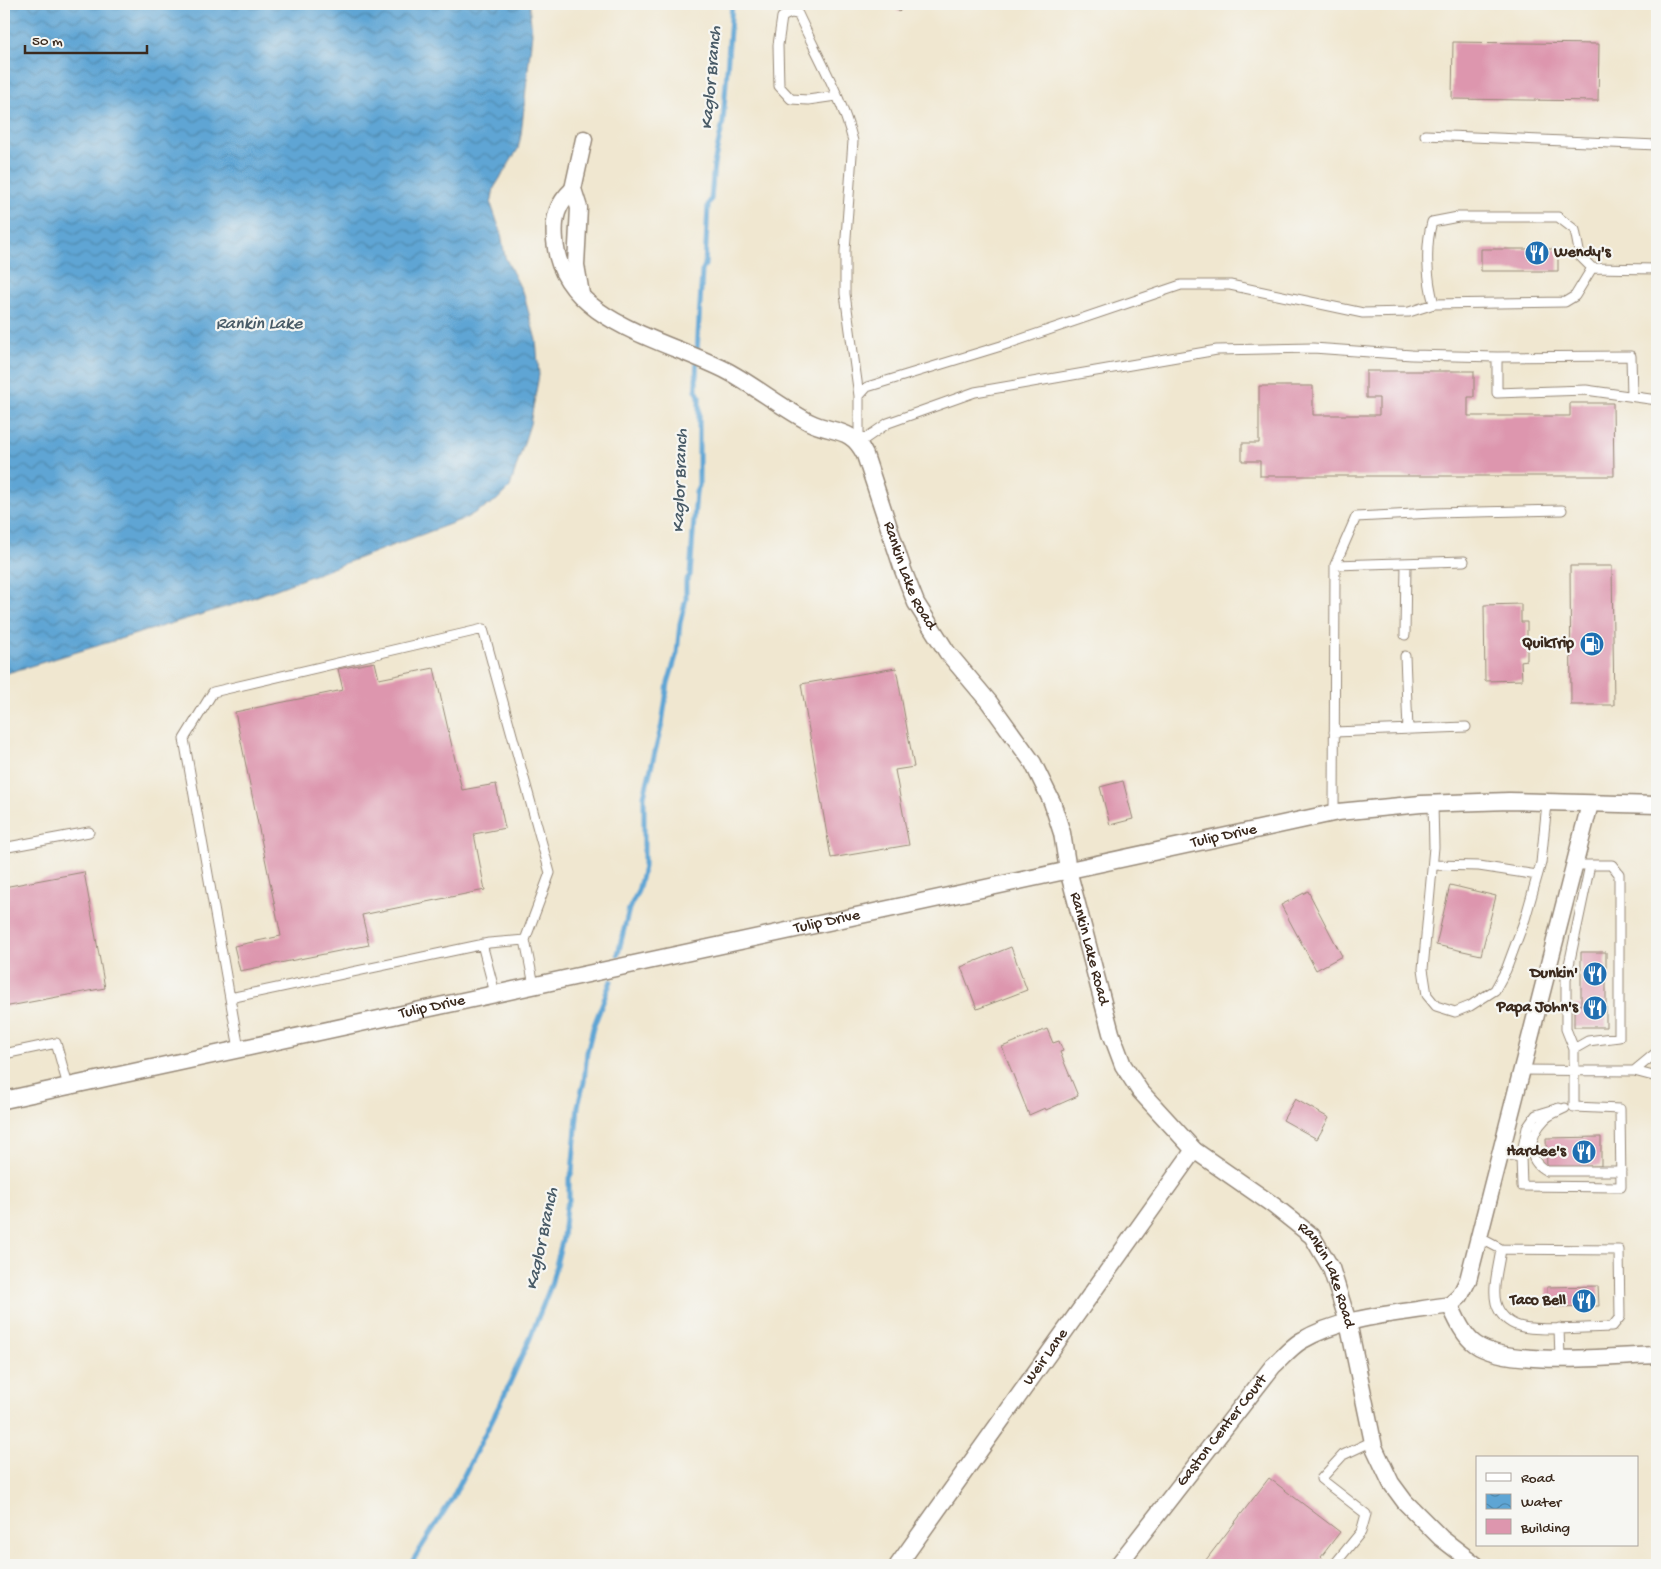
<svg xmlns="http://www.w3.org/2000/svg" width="1661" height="1569" font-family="'Gochi Hand',sans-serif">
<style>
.water{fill:url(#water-waves);stroke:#4c6879}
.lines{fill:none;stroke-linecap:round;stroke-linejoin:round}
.stream{stroke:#5ea5d4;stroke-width:5}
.building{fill:#dd96ae}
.service-casing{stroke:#968877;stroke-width:11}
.minor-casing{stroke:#968877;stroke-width:19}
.service{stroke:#fff;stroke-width:9}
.minor{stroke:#fff;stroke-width:16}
.labels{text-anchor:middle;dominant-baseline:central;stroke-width:4.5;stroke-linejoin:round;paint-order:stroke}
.poi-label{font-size:16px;font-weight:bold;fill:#3b2a1e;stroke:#f6f6f2;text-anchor:end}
.street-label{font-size:16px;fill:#3b2a1e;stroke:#f6f6f2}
.water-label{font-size:18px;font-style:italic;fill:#495b67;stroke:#f6f6f2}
</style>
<defs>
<pattern id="water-waves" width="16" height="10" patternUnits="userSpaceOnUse" patternTransform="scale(1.25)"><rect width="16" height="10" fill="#5ea5d4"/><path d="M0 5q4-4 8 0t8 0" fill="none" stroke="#4f87ab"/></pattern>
</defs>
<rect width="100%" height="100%" fill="#f6f6f2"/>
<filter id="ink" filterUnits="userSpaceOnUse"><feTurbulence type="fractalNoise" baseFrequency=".02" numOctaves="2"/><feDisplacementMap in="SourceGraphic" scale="10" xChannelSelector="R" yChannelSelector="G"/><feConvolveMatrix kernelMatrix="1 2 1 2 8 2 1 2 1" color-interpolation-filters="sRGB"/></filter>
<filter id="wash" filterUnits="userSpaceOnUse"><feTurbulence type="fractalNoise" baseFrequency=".0096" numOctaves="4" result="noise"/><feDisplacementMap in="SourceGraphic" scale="20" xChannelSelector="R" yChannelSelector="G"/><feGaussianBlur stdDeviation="1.12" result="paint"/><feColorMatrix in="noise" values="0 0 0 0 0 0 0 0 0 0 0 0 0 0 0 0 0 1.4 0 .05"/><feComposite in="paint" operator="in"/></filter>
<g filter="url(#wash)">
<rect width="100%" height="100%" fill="#f0e7d0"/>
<path class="water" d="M 4,4 L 529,4 L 532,33 L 521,135 L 518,149 L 494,188 L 491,204 L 501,233 L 505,257 L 524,295 L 536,340 L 539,375 L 530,424 L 510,487 L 497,500 L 466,518 L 239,603 L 4,674 Z"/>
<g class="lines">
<path class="stream" d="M 618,954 L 629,909 L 638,891 L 644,867 L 644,796 L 662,724 L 668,683 L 677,653 L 680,623 L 686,599 L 686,581 L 690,575 L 696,492 L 699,486 L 699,396 L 696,390 C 696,350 700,311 702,271 L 705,265 L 708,205 L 711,199 L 714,164 L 723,122 L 732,4
M 410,1565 L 452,1499 L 503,1398 L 530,1338 L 551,1285 L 563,1237 L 566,1207 L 569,1201 L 569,1178 L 572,1172 L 578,1106 L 584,1082 L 587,1052 L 593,1028 L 611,981"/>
</g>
<g id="blocks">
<path class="building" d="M 891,4 L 907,4 L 899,12 Z
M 1453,42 L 1599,44 L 1598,101 L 1452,99 Z
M 1481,249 L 1558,249 L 1558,271 L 1481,271 Z
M 1366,371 L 1474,371 L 1474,397 L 1468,397 L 1468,416 L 1570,416 L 1570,403 L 1613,403 L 1614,476 L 1260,476 L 1260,461 L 1242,461 L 1242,443 L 1259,443 L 1259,386 L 1313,386 L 1313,415 L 1379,415 L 1379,398 L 1366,398 Z
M 1570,566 L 1612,566 L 1614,705 L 1571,705 Z
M 1521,604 L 1521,622 L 1527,622 L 1527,660 L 1521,661 L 1522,680 L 1485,681 L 1484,605 Z
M 375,662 L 379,679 L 434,668 L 462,790 L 496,784 L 505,828 L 474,834 L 485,890 L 362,915 L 369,945 L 240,971 L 234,946 L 281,936 L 235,712 L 343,690 L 338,669 Z
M 896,668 L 914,767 L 895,770 L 909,845 L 831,858 L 801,684 Z
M 1123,781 L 1133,819 L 1110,825 L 1100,787 Z
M 84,872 L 105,988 L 4,1007 L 4,887 Z
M 1450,885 L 1496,896 L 1481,955 L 1436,945 Z
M 1308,891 L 1342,956 L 1316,970 L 1281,905 Z
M 1011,947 L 1027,990 L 977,1009 L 961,967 Z
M 1581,952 L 1606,952 L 1606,1027 L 1574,1027 L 1574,1005 L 1581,1005 Z
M 1047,1029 L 1053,1043 L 1059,1041 L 1063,1051 L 1060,1052 L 1078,1096 L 1046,1110 L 1045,1108 L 1029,1115 L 1002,1047 Z
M 1295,1099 L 1329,1118 L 1317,1139 L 1283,1120 Z
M 1601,1137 L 1601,1166 L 1547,1167 L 1546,1138 Z
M 1598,1286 L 1599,1306 L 1547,1307 L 1547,1287 Z
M 1269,1478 L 1340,1532 L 1321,1557 L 1324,1560 L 1320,1565 L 1202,1565 Z"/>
</g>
</g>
<g filter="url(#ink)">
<use href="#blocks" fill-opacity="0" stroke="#968877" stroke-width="1"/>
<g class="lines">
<defs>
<path id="service" d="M 836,96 L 808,100 L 791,99 L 779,86 L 778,45 L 782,17 L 791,13 L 798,14 C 817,55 842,97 853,141 L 845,251 L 845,294 L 859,396
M 1425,135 L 1657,145
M 1592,268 L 1575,296 L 1565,302 L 1434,304 C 1427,280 1425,246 1432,222 L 1458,217 L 1558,217 L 1575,230 L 1580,256 L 1592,268 L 1657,269
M 1632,396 L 1631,356 L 1497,357 L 1497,393 L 1586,390 L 1657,400
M 859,443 L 888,423 L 975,392 L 1217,350 L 1313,348 L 1412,355 L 1497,357
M 859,443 L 859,396 L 867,387 L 1001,346 L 1181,285 L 1230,285 L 1363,313 L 1409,312 L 1434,304
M 1335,565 L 1356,517 L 1433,513 L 1562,510
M 1405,635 L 1406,563
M 1405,656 L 1408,730
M 1334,732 L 1466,727
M 1433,804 L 1434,847 L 1423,969 L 1427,995 L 1436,1006 L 1455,1012 L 1470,1006 L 1495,990 L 1506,970 L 1525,919 L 1541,863 L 1547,803
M 1334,813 L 1335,565 L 1464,561
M 4,845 L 8,847 L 89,832
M 1433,865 L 1479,866 L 1537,875
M 482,944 L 495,993
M 230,998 L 489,943 L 525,940
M 239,1049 L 184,739 L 213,692 L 483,629 L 550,873 L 525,940 L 534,985
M 1574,1049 L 1566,1029 L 1566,979 L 1590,865
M 4,1054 L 56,1043 L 68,1086
M 1521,1070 L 1634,1071 L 1657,1077
M 1634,1071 L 1657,1052
M 1565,1108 C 1559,1111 1550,1114 1545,1119 C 1529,1135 1525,1160 1547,1171 L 1621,1171
M 1500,1154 L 1521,1157 L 1522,1186 L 1621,1187 L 1620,1109 L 1574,1107 L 1574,1049 L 1588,1041 L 1619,1037 L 1619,874 L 1612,865 L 1574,865
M 1521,1157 L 1527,1128 L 1536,1115 L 1559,1108
M 1478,1237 L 1501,1249 L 1619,1250 L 1620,1317 L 1612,1327 C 1593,1327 1535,1332 1519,1326 C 1508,1323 1499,1314 1496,1303 C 1492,1287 1499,1265 1501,1249
M 1559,1328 L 1560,1358
M 1334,1565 L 1361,1532 L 1366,1514 L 1321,1479 L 1343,1455 L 1373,1441"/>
<g id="minor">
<path id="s1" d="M 573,189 C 557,204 553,218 555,240 C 560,322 669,340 729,372 C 756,387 781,407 809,422 C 833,434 851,426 865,455 L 903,570 L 916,603 L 947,652 L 989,702 L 1033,763 L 1052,802 L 1062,833 L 1068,870 L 1111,1033 L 1123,1065 L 1140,1091 L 1194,1150 L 1273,1205 L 1312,1236 L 1331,1268 L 1348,1322 L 1374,1447 L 1391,1483 L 1405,1502 L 1441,1538 L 1476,1565"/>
<path d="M 581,294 L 576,265 L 579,208 L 573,189 L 584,139"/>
<path id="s2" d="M 4,1100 L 1338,812 L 1421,804 L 1509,801 L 1657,805"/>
<path d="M 1450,1305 C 1456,1318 1463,1335 1475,1344 C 1508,1368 1614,1356 1657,1355"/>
<path id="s3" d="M 898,1565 L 1194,1150"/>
<path id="s4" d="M 1118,1565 L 1273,1366 C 1282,1358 1291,1347 1301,1341 C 1342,1316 1403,1313 1450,1305 L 1460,1296 L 1468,1280 L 1590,804"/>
</g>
</defs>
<use href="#service" class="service-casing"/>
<use href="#minor" class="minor-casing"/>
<use href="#service" class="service"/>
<use href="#minor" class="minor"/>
</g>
</g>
<defs>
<symbol id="restaurant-disc" viewBox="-11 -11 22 22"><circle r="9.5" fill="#1f6fb2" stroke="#f6f6f2"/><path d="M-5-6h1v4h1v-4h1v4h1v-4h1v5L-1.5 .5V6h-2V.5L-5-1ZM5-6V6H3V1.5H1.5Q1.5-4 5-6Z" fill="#fff"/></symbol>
<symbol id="fuel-disc" viewBox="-11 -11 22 22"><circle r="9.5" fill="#1f6fb2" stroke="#f6f6f2"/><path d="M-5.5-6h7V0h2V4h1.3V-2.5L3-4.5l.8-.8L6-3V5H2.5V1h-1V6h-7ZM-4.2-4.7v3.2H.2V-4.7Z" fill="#fff"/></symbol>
</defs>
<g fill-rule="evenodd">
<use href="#restaurant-disc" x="1523" y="239" width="28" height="28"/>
<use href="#fuel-disc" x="1578" y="630" width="28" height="28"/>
<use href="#restaurant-disc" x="1581" y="960" width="28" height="28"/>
<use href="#restaurant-disc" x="1581" y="994" width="28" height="28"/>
<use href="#restaurant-disc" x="1570" y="1138" width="28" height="28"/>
<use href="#restaurant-disc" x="1570" y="1287" width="28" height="28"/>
</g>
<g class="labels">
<g class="poi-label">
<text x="1554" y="253" text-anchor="start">Wendy's</text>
<text x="1574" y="644">QuikTrip</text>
<text x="1578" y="974">Dunkin'</text>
<text x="1578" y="1008">Papa John's</text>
<text x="1566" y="1152">Hardee's</text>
<text x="1566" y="1301">Taco Bell</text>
</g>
<g class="street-label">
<text stroke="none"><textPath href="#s1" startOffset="578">Rankin Lake Road</textPath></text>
<text stroke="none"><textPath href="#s2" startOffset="1248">Tulip Drive</textPath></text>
<text stroke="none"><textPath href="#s2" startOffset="842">Tulip Drive</textPath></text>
<text stroke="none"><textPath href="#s1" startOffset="999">Rankin Lake Road</textPath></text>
<text stroke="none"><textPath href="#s2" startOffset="438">Tulip Drive</textPath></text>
<text stroke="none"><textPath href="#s1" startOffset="1419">Rankin Lake Road</textPath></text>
<text stroke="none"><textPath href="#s3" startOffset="255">Weir Lane</textPath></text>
<text stroke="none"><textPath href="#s4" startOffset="170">Gaston Center Court</textPath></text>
</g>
<g class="water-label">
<text transform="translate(712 78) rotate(-85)">Kaglor Branch</text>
<text x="259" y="324">Rankin Lake</text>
<text transform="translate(681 481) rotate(-88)">Kaglor Branch</text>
<text transform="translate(543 1239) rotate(-78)">Kaglor Branch</text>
</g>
</g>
<rect width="1661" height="1569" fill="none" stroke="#f6f6f2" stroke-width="20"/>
<rect x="1476" y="1456" width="162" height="90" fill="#f6f6f2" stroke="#aba49d"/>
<rect x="1486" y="1473" width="25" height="8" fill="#ffffff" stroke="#aba49d"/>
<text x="1521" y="1482" font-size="15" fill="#3b2a1e">Road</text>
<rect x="1486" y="1494" width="25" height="15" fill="url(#water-waves)" stroke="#aba49d"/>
<text x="1521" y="1506" font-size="15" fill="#3b2a1e">Water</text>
<rect x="1486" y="1519" width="25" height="15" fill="#dd96ae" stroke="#aba49d"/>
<text x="1521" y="1532" font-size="15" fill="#3b2a1e">Building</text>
<path d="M25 45v8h122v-8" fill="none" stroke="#3b2a1e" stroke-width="2.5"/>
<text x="32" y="45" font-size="15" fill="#3b2a1e" stroke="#f6f6f2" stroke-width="4" paint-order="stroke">50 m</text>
</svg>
